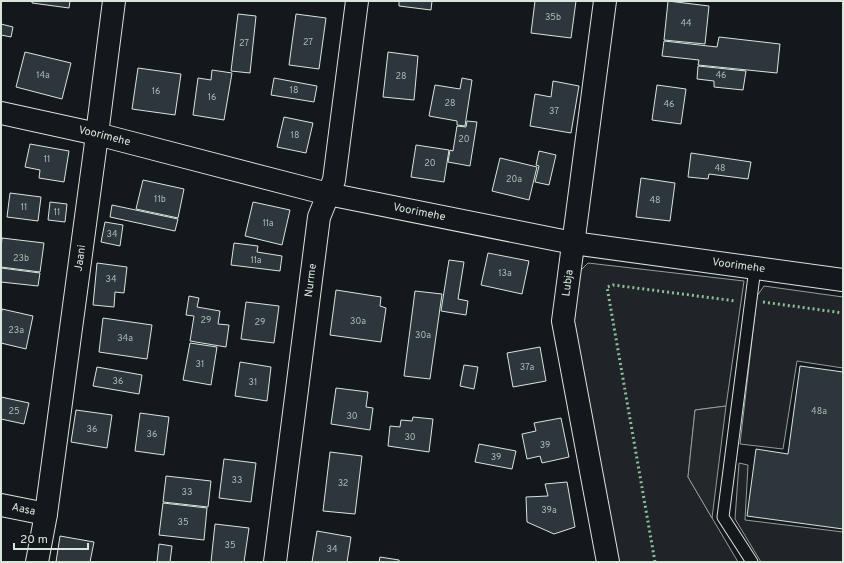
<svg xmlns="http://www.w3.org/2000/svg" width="844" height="563" font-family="Overpass,sans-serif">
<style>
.green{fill:#202428;stroke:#939e99}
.parking{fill:#24282b;stroke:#939e99}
.building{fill:#2c363c;stroke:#d8e6dc}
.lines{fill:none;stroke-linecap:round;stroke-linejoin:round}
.service-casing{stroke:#d8e6dc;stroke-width:13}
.minor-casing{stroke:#d8e6dc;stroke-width:24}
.service{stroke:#14181c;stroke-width:11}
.minor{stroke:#14181c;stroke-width:22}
.hedge{stroke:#8ac095;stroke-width:3;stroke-dasharray:2 3;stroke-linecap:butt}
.labels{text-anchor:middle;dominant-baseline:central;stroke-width:3;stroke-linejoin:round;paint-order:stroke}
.number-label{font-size:9px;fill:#adbab4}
.street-label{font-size:11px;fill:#d8e6dc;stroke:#14181c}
</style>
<rect width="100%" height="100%" fill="#14181c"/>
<path class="green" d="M 588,263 L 744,281 L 726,406 L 695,410 L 688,477 L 738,562 L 618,562 L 574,327 L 578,273 Z
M 764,286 L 843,297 L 843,368 L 797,361 L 783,449 L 740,444 L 757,296 Z
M 739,463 L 748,465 L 745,520 L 843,532 L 843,562 L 761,562 L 735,519 Z"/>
<path class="parking" d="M 726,406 L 712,518 L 688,477 L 695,410 Z"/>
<path class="building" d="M 32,1 L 70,1 L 69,8 L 32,3 Z
M 399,1 L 432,1 L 431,10 L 399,6 Z
M 535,1 L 576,1 L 571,38 L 531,33 Z
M 668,1 L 709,6 L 705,44 L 664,40 Z
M 238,14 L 256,16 L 250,73 L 231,71 Z
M 296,14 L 326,18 L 319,69 L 289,65 Z
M 1,24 L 13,27 L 11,37 L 1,35 Z
M 719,37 L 780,44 L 777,73 L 698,65 L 699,60 L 662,56 L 664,41 L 717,47 Z
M 25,52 L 71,63 L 62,99 L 16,87 Z
M 388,52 L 418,56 L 414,100 L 383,97 Z
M 698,66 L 746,71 L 743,90 L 714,87 L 714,81 L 697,79 Z
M 138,68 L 181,74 L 175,115 L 132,109 Z
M 212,70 L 232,73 L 224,120 L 193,115 L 198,78 L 211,80 Z
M 274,78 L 317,86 L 314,102 L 271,95 Z
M 462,78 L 472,80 L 465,126 L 457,125 L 457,121 L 429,116 L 435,85 L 460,89 Z
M 553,81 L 579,86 L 571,133 L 530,126 L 535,94 L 551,97 Z
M 657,85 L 686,89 L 681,124 L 652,120 Z
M 284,117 L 313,123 L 306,153 L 277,147 Z
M 467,121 L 477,122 L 470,166 L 448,162 L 450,150 L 453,151 L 457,126 L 466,127 Z
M 30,144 L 69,151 L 64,182 L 39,178 L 40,170 L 25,167 Z
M 416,145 L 449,150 L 444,182 L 411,177 Z
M 539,151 L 556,155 L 549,185 L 535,182 L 539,166 L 536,165 Z
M 691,153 L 751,162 L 748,179 L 709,174 L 708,179 L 688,177 Z
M 500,158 L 537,167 L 529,200 L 492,191 Z
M 641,178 L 675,183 L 670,221 L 636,217 Z
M 143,180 L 184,189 L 178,218 L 136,209 Z
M 10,193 L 41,197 L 38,221 L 7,217 Z
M 50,202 L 67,204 L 65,222 L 48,220 Z
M 253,202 L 290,210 L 282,245 L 245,236 Z
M 112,205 L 178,219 L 175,231 L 110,217 Z
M 105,222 L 123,225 L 120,246 L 101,242 Z
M 2,238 L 44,243 L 40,272 L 1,267 L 1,249 Z
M 234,243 L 258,246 L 257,252 L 282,256 L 280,271 L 231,265 Z
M 488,253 L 529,261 L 522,294 L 481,285 Z
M 449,260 L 464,262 L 458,299 L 468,301 L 466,315 L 441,311 Z
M 97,263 L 127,267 L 124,293 L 115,292 L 114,307 L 93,305 Z
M 1,268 L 40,273 L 38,286 L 1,282 Z
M 336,290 L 381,297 L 380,306 L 386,308 L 381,342 L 330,335 Z
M 415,291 L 442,294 L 430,379 L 404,376 Z
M 189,296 L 199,298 L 197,307 L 220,311 L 218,324 L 229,325 L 226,347 L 190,341 L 194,316 L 186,315 Z
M 246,302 L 279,306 L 274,343 L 241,339 Z
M 2,309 L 33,316 L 26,349 L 1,343 L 1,316 Z
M 103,318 L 152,325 L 147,359 L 99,352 Z
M 190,343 L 217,347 L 211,385 L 183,380 Z
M 540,347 L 546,381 L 513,387 L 507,353 Z
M 240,362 L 271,367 L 267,401 L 235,396 Z
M 464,365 L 478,367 L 474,389 L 460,386 Z
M 800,366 L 843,372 L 843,529 L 747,516 L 756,449 L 788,454 Z
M 97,367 L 142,375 L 139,394 L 93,386 Z
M 336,388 L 368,392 L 366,407 L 373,408 L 370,430 L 331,424 Z
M 1,397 L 29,403 L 24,424 L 1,419 Z
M 76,410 L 112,415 L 107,448 L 71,442 Z
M 140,413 L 169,417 L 164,455 L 135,451 Z
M 413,417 L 433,419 L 429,452 L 388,446 L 390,426 L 400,427 L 401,420 L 412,421 Z
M 561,418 L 569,457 L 542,463 L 540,456 L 527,459 L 522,434 L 536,431 L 534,423 Z
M 479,444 L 516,451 L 512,469 L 475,462 Z
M 330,452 L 362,456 L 355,514 L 323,511 Z
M 224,459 L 256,463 L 251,502 L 219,498 Z
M 166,476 L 211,481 L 208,507 L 163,502 Z
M 567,482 L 575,527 L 554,534 L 527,522 L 526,497 L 548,496 L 545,484 Z
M 163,503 L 207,508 L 204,540 L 159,535 Z
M 215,524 L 249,528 L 244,562 L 211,562 Z
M 317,531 L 351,537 L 347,562 L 312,562 Z
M 60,536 L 94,542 L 90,562 L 56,562 Z
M 159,544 L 172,546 L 170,562 L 157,562 Z
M 380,557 L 399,560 L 399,562 L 379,562 Z"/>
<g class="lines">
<defs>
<path id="service" d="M 752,562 L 723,517 L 755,268"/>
<g id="minor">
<path d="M 605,1 L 563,321 L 608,562"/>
<path id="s1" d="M 1,113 L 97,134 L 328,194 L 573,243 L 843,280"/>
<path id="s2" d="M 1,505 L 46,514"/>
<path id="s3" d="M 37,562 L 46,514 L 95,150 L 114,1"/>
<path id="s4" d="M 275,562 L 319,217 L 334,180 L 357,1"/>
</g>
</defs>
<use href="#service" class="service-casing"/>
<use href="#minor" class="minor-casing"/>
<use href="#service" class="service"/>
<use href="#minor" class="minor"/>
<path class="hedge" d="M 763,302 L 843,313
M 655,562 L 607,287 L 613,285 L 736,301"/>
</g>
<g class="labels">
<g class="number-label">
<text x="553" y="17">35b</text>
<text x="686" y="23">44</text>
<text x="308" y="42">27</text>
<text x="244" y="43">27</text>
<text x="43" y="75">14a</text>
<text x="721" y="75">46</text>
<text x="401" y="76">28</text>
<text x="294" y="90">18</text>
<text x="156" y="91">16</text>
<text x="212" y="97">16</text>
<text x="450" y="103">28</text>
<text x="669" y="104">46</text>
<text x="554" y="111">37</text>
<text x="295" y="135">18</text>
<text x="464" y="139">20</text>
<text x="47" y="159">11</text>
<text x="430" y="163">20</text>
<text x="720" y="168">48</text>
<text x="514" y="179">20a</text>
<text x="160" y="199">11b</text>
<text x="655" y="200">48</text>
<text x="24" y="207">11</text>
<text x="57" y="212">11</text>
<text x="268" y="223">11a</text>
<text x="112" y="234">34</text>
<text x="21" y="258">23b</text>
<text x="256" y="260">11a</text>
<text x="505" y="273">13a</text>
<text x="111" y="279">34</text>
<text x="206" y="320">29</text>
<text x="358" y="321">30a</text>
<text x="260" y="322">29</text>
<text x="16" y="330">23a</text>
<text x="423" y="335">30a</text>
<text x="125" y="338">34a</text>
<text x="200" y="364">31</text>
<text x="527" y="367">37a</text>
<text x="118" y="381">36</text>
<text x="253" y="382">31</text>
<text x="14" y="411">25</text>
<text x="819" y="411">48a</text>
<text x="352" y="416">30</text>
<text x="92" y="429">36</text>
<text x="152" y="434">36</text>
<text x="410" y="437">30</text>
<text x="545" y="445">39</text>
<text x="496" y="457">39</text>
<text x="237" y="480">33</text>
<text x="343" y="483">32</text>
<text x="187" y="492">33</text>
<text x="549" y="510">39a</text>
<text x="183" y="522">35</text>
<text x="230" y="545">35</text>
<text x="332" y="549">34</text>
</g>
<g class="street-label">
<text stroke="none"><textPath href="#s1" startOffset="106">Voorimehe</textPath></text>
<text stroke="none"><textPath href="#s1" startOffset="430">Voorimehe</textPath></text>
<text stroke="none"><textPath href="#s3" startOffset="307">Jaani</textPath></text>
<text stroke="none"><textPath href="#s1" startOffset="754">Voorimehe</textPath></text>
<text stroke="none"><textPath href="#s4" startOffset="284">Nurme</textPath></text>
<text transform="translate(568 283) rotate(-83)">Lubja</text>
<text stroke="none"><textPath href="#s2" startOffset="23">Aasa</textPath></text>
</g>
</g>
<rect width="844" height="563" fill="none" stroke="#d8e6dc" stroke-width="4"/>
<path d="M14 543v6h74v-6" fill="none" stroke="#d8e6dc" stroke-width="2"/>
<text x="20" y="543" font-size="12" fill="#d8e6dc" stroke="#14181c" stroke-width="3" paint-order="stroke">20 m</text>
</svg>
